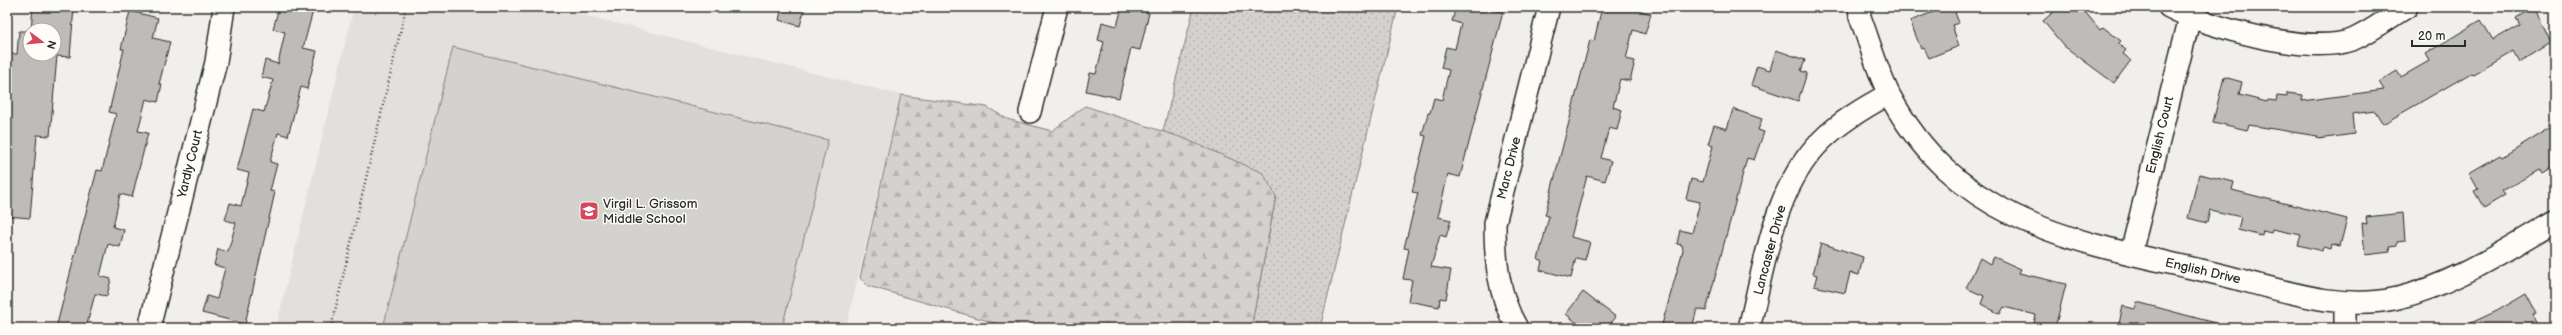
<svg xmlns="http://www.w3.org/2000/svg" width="2562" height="335" font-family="'Balsamiq Sans',sans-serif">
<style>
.built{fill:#e1e0dc}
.grass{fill:url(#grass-dots);stroke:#7f7e7d}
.forest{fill:url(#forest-firs);stroke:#7f7e7d}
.pitch{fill:#d3d2cf;stroke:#7f7e7d}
.building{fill:#bdbcb8;stroke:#2b2b2b}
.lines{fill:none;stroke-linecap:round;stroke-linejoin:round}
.minor-casing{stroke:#2b2b2b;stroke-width:24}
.path{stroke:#2b2b2b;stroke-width:2.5;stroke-dasharray:1 3;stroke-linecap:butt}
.minor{stroke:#fdfcf7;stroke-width:21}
.labels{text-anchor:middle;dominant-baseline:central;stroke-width:3;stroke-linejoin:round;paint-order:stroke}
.street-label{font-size:13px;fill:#2b2b2b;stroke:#fdfcf7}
.poi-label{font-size:13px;fill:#2b2b2b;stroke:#fdfcf7;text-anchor:start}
</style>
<defs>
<pattern id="grass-dots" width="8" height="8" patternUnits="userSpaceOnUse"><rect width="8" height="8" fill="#d3d2cf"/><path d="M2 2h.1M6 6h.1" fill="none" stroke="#b5b4b2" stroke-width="1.8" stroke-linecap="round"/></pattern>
<pattern id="forest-firs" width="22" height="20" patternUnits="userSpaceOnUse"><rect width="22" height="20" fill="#d3d2cf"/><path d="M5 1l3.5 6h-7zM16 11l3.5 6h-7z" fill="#b5b4b2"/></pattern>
</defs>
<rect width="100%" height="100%" fill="#f0efeb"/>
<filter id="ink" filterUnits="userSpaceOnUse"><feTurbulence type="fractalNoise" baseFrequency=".025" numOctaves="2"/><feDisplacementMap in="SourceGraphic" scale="8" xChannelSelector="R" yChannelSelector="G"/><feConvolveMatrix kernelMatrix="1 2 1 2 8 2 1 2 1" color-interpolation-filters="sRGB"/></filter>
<g filter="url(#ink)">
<path class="built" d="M 354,7 L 551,7 L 901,95 L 846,328 L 276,328 Z"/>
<path class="grass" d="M 1194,7 L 1398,7 L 1320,328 L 1251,328 L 1276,196 L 1163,131 Z"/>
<path class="forest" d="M 901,95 L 987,107 L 1007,119 L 1052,131 L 1085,106 L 1183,138 L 1263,173 L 1276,196 L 1251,328 L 996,328 L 995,323 L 868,286 L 860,278 Z"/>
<path class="pitch" d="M 453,47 L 828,140 L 782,328 L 383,328 Z"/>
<path class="building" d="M 33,7 L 74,7 L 70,57 L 57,56 L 50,136 L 37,135 L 30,218 L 7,216 L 7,54 L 17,54 L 19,31 L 30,31 L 30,54 L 54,54 L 54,30 L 31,30 Z
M 279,7 L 314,7 L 303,48 L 317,51 L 307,89 L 301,87 L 288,136 L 278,133 L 270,162 L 277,164 L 270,191 L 275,192 L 245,324 L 202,313 L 207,296 L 217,299 L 225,268 L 214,265 L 218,249 L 228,252 L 236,223 L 225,220 L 230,203 L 241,206 L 249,173 L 237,170 L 253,109 L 264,112 L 273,80 L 261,77 L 265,60 L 278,64 L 285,32 L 273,29 Z
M 782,7 L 805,7 L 800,26 L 779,20 Z
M 1122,7 L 1149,13 L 1140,50 L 1131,48 L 1119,98 L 1086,91 L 1090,73 L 1096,74 L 1104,42 L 1098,40 L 1102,22 L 1117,26 Z
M 1456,7 L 1482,7 L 1503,12 L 1460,177 L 1448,174 L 1438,217 L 1451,220 L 1446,237 L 1440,235 L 1431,267 L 1451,270 L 1446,299 L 1440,298 L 1439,307 L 1408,301 L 1412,280 L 1403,279 L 1409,249 L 1404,248 L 1418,193 L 1412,192 L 1426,136 L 1422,135 L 1428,113 L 1430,113 L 1434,98 L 1442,100 L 1449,70 L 1441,68 L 1446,47 L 1455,49 L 1461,24 L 1452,21 Z
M 1602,7 L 1643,7 L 1641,11 L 1651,14 L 1645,34 L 1633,30 L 1626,59 L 1635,61 L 1630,81 L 1620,79 L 1613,107 L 1622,110 L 1617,130 L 1609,128 L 1601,158 L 1611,161 L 1605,181 L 1587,176 L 1571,237 L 1590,242 L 1585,260 L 1576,258 L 1571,278 L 1540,270 L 1542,261 L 1538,260 L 1549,216 L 1545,215 L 1590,40 L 1594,41 Z
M 1946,7 L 1953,7 L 1959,23 L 1952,25 L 1959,46 L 1929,58 L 1924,48 L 1921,49 L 1910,21 Z
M 2059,7 L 2081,7 L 2100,30 L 2103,27 L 2121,41 L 2118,44 L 2126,50 L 2123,54 L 2131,60 L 2114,83 L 2064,46 L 2043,21 Z
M 2534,7 L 2551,43 L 2520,62 L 2514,51 L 2473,75 L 2471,73 L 2383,124 L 2375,111 L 2352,114 L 2354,134 L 2318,139 L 2317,136 L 2249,125 L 2247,130 L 2213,122 L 2224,77 L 2242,82 L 2239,95 L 2267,102 L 2268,100 L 2276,101 L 2277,96 L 2287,97 L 2287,93 L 2303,95 L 2302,101 L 2384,90 L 2379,82 L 2397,71 L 2401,77 L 2429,61 L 2425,54 L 2481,20 L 2493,40 L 2520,25 L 2516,18 Z
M 130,11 L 158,18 L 153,38 L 170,42 L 159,84 L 162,84 L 158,102 L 146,99 L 138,131 L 148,133 L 132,197 L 120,194 L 113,227 L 124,230 L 120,247 L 108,244 L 100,276 L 111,279 L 107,296 L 95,294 L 86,328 L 56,328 L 97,170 L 102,171 L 116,114 L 109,112 L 124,49 L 121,49 Z
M 1776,50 L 1805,60 L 1801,71 L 1807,73 L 1798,101 L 1751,85 L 1757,66 L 1770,70 Z
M 1733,109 L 1762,119 L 1758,130 L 1764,132 L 1754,160 L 1747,158 L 1706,311 L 1697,309 L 1692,328 L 1661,328 L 1683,250 L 1682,245 L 1677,244 L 1680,230 L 1692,233 L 1700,202 L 1686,199 L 1691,179 L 1703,182 L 1713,146 L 1708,144 L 1714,125 L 1727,129 Z
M 2555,124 L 2555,166 L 2542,174 L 2539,170 L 2502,191 L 2505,195 L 2484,208 L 2474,191 L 2478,189 L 2469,173 L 2500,155 L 2502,157 Z
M 2199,174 L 2234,182 L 2232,190 L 2347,219 L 2340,246 L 2332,244 L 2331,249 L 2323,247 L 2322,251 L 2298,245 L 2301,235 L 2272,229 L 2271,233 L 2263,231 L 2262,236 L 2238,230 L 2241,217 L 2210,210 L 2207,223 L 2188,218 Z
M 2403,213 L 2405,241 L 2397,242 L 2397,246 L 2389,247 L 2390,252 L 2365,255 L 2362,223 L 2367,224 L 2366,217 Z
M 1821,243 L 1863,257 L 1859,275 L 1850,273 L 1845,293 L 1814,286 L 1817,275 L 1813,274 Z
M 1994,257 L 2021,269 L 2019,273 L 2066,284 L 2055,328 L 2034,323 L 2036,315 L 2004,307 L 2000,314 L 1981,304 L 1984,296 L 1966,288 L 1980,258 L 1990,264 Z
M 1583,292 L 1616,317 L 1607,328 L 1583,328 L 1566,314 Z
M 2526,294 L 2536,313 L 2533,315 L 2540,328 L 2460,328 L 2497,311 Z
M 2137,302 L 2215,323 L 2214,328 L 2118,328 L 2123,306 L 2135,309 Z"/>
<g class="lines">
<defs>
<path id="minor" d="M 1859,7 L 1860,17 C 1870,43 1877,71 1890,96 C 1962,230 2088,243 2222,275 C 2279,289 2339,312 2398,298 C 2455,284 2505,250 2555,221
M 2169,7 C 2208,28 2310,55 2352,40 C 2371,32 2390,17 2407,7
M 1030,112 L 1057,7
M 2131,253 L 2190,17
M 2345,302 L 2345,328
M 152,328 L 151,320 L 216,62 L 224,7
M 1517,328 C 1498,295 1495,260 1495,223 L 1549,7
M 1749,328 C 1765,265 1773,188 1822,140 C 1841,121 1865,107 1889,94"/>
</defs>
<use href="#minor" class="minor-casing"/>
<path class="path" d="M 331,328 L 406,7"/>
<use href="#minor" class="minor"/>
</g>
</g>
<defs>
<symbol id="school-square" viewBox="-11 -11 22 22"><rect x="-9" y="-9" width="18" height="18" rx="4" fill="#d1495b" stroke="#fdfcf7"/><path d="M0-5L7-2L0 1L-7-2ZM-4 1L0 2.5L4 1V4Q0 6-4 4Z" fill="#fff"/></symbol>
</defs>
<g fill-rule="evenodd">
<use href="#school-square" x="578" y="200" width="22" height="22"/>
</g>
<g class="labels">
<g class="street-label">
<text transform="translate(2160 135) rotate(-76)">English Court</text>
<text transform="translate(190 164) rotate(-76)">Yardly Court</text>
<text transform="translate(1509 168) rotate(-76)">Marc Drive</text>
<text transform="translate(1770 250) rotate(-75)">Lancaster Drive</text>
<text transform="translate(2203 271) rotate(13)">English Drive</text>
</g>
<g class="poi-label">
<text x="603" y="204">Virgil L. Grissom<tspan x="603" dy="15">Middle School</tspan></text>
</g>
</g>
<rect width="2562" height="335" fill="none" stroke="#fdfcf7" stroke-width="24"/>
<rect x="12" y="12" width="2538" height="311" fill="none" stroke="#2b2b2b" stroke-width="1.5" filter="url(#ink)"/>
<g transform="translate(42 42) rotate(106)"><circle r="19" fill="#fdfcf7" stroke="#a9a8a5"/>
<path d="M0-3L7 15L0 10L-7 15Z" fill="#d1495b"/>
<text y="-6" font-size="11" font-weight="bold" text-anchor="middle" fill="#2b2b2b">N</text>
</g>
<path d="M2412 40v6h53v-6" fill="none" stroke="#2b2b2b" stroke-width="2"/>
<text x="2418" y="40" font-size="12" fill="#2b2b2b" stroke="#fdfcf7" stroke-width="3" paint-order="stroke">20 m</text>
</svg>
